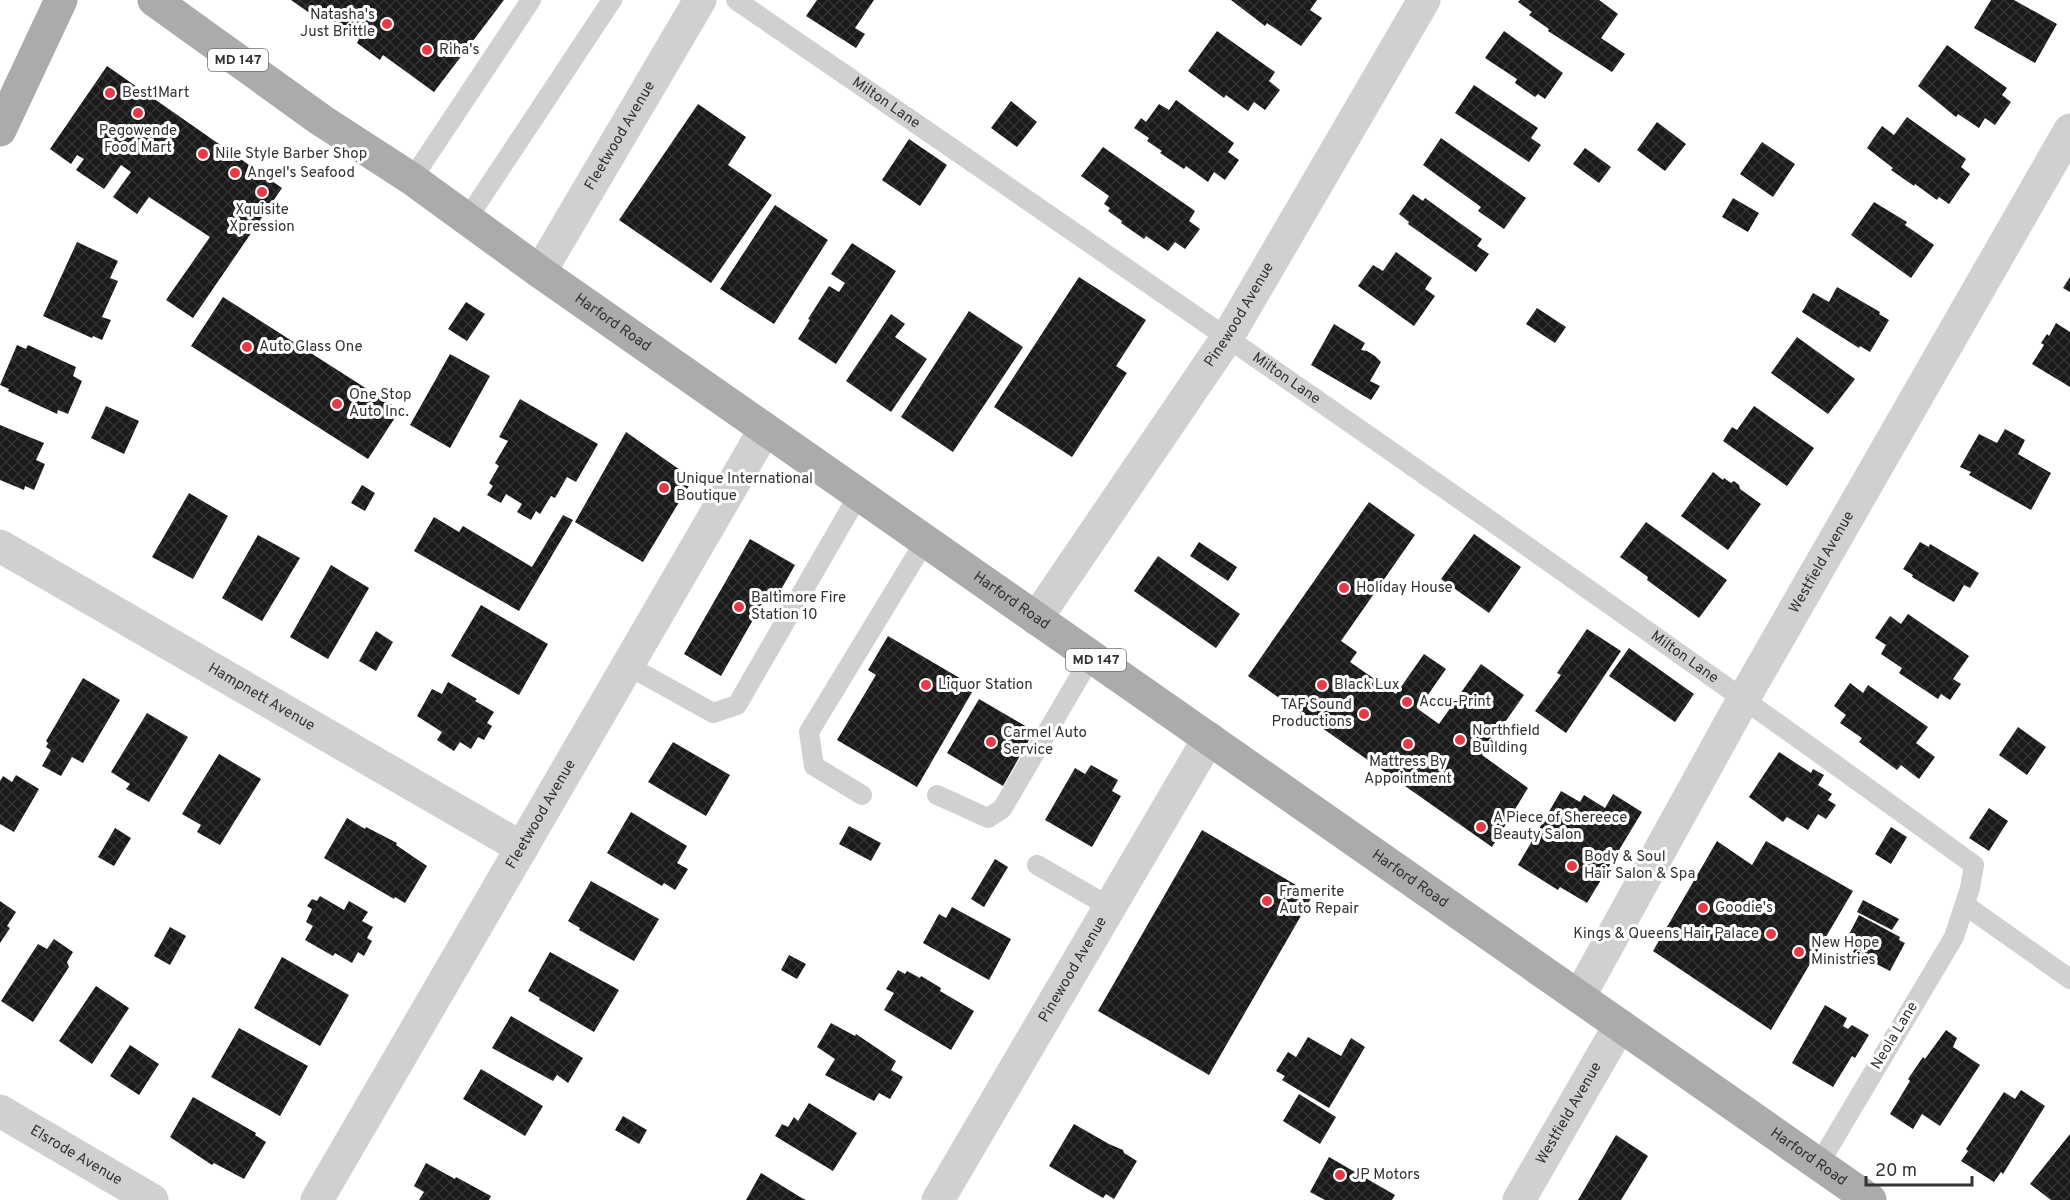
<svg xmlns="http://www.w3.org/2000/svg" width="2070" height="1200" font-family="Overpass,sans-serif">
<style>
.building{fill:url(#building-cross-hatch)}
.lines{fill:none;stroke-linecap:round;stroke-linejoin:round}
.service{stroke:#d0d0d0;stroke-width:20}
.minor{stroke:#d0d0d0;stroke-width:33}
.primary{stroke:#ababab;stroke-width:33}
.poi-dot{fill:#e63946;stroke:#fff;stroke-width:2}
.labels{text-anchor:middle;dominant-baseline:central;stroke-width:6;stroke-linejoin:round;paint-order:stroke}
.shield{fill:#fff;stroke:#707070;stroke-width:1.5}
.shield-label{font-size:14px;font-weight:bold;fill:#333}
.poi-label{font-size:15px;fill:#333;stroke:#fff;text-anchor:start}
.street-label{font-size:15px;fill:#333;stroke:#fff}
</style>
<defs>
<pattern id="building-cross-hatch" width="8" height="8" patternUnits="userSpaceOnUse" patternTransform="scale(1.5)"><rect width="8" height="8" fill="#1a1a1a"/><path d="M0 0l8 8M0 8l8-8" fill="none" stroke="#333"/></pattern>
</defs>
<rect width="100%" height="100%" fill="#fff"/>
<path class="building" d="M 291,0 L 504,0 L 434,92 L 383,55 L 380,60 L 357,43 L 359,39 L 357,38 L 325,15 L 321,21 Z
M 817,0 L 874,0 L 855,28 L 865,34 L 856,48 L 806,16 Z
M 1231,0 L 1317,0 L 1310,10 L 1322,18 L 1301,46 L 1267,23 L 1265,26 Z
M 1520,0 L 1599,0 L 1618,14 L 1601,38 L 1625,54 L 1612,72 L 1548,31 L 1549,29 L 1529,15 L 1532,12 L 1518,2 Z
M 1991,0 L 2014,0 L 2057,24 L 2035,63 L 1974,28 Z
M 1217,31 L 1275,72 L 1269,81 L 1280,90 L 1265,110 L 1254,102 L 1248,111 L 1226,95 L 1224,98 L 1188,71 Z
M 1504,31 L 1563,73 L 1545,99 L 1538,94 L 1535,97 L 1515,83 L 1517,79 L 1485,58 Z
M 1947,45 L 2007,88 L 2002,95 L 2011,102 L 1995,125 L 1985,118 L 1979,128 L 1958,114 L 1956,117 L 1918,86 Z
M 107,66 L 282,188 L 193,318 L 166,300 L 210,237 L 149,197 L 137,214 L 113,197 L 131,172 L 121,165 L 104,189 L 76,170 L 84,159 L 77,155 L 71,164 L 50,149 Z
M 1474,85 L 1538,128 L 1531,138 L 1541,145 L 1529,162 L 1455,113 Z
M 1176,100 L 1234,143 L 1228,152 L 1239,160 L 1225,180 L 1214,172 L 1208,182 L 1186,166 L 1184,169 L 1160,153 L 1162,151 L 1147,141 L 1149,138 L 1134,128 L 1141,118 L 1146,122 L 1159,104 L 1169,110 Z
M 1011,101 L 1037,122 L 1017,147 L 991,128 Z
M 698,104 L 746,137 L 728,165 L 772,195 L 711,283 L 619,220 Z
M 1907,117 L 1966,159 L 1961,167 L 1970,174 L 1949,204 L 1939,197 L 1937,200 L 1915,184 L 1914,186 L 1891,170 L 1893,168 L 1867,148 L 1882,126 L 1894,135 Z
M 1657,122 L 1686,144 L 1665,171 L 1637,150 Z
M 1441,138 L 1526,198 L 1504,229 L 1478,211 L 1481,207 L 1423,165 Z
M 909,139 L 947,165 L 920,206 L 882,180 Z
M 1762,142 L 1795,164 L 1773,197 L 1740,174 Z
M 1103,147 L 1195,211 L 1189,221 L 1200,229 L 1185,249 L 1175,242 L 1168,251 L 1146,236 L 1144,239 L 1121,223 L 1122,221 L 1108,211 L 1110,208 L 1104,204 L 1109,196 L 1081,176 Z
M 1585,148 L 1611,167 L 1599,183 L 1573,164 Z
M 1413,194 L 1423,201 L 1425,198 L 1482,239 L 1477,246 L 1489,254 L 1476,272 L 1408,224 L 1409,222 L 1399,214 Z
M 1733,198 L 1759,213 L 1748,232 L 1722,217 Z
M 1874,202 L 1907,222 L 1905,225 L 1934,245 L 1911,278 L 1851,235 Z
M 775,205 L 828,240 L 774,324 L 720,289 Z
M 77,242 L 118,261 L 110,278 L 118,281 L 102,317 L 111,320 L 102,340 L 93,336 L 92,338 L 43,316 Z
M 852,243 L 896,271 L 836,364 L 798,339 L 810,320 L 808,319 L 829,286 L 839,292 L 845,283 L 831,274 Z
M 1396,252 L 1432,278 L 1425,289 L 1435,296 L 1414,326 L 1358,286 L 1373,265 L 1383,271 Z
M 1079,277 L 1146,320 L 1116,366 L 1127,373 L 1072,457 L 994,407 Z
M 2070,277 L 2070,292 L 2063,288 Z
M 1837,287 L 1880,312 L 1879,314 L 1889,320 L 1870,352 L 1860,346 L 1859,348 L 1802,312 L 1813,293 L 1829,302 Z
M 223,297 L 400,410 L 368,459 L 191,346 Z
M 466,302 L 485,314 L 467,341 L 448,329 Z
M 1537,308 L 1566,327 L 1555,343 L 1526,324 Z
M 969,311 L 1023,347 L 953,452 L 901,417 Z
M 891,314 L 905,324 L 895,337 L 927,359 L 891,412 L 846,381 Z
M 2056,323 L 2070,332 L 2070,387 L 2032,364 L 2044,345 L 2041,343 L 2047,334 L 2049,336 Z
M 1334,324 L 1365,343 L 1361,350 L 1367,351 L 1375,356 L 1381,362 L 1370,381 L 1380,386 L 1371,400 L 1311,365 Z
M 1797,337 L 1855,379 L 1828,414 L 1771,373 Z
M 17,345 L 26,349 L 28,345 L 76,367 L 73,376 L 82,381 L 68,414 L 58,410 L 57,414 L 8,391 L 9,389 L 0,385 Z
M 450,354 L 490,376 L 450,448 L 410,425 Z
M 520,399 L 598,444 L 576,482 L 567,477 L 555,498 L 551,496 L 540,514 L 536,511 L 531,520 L 517,512 L 522,504 L 506,494 L 501,503 L 487,495 L 493,486 L 489,483 L 499,466 L 495,463 L 508,441 L 499,437 Z
M 106,406 L 139,421 L 124,454 L 91,438 Z
M 1754,406 L 1814,448 L 1787,486 L 1723,441 L 1732,427 L 1737,430 Z
M 0,425 L 44,443 L 36,460 L 45,464 L 34,490 L 25,486 L 24,490 L 0,480 Z
M 2005,429 L 2025,440 L 2018,454 L 2051,473 L 2031,510 L 1969,475 L 1971,472 L 1960,467 L 1979,434 L 1997,443 Z
M 626,432 L 693,479 L 643,562 L 575,522 Z
M 1713,472 L 1723,480 L 1724,478 L 1731,483 L 1734,481 L 1739,485 L 1740,489 L 1761,504 L 1728,550 L 1681,516 Z
M 362,485 L 375,493 L 365,511 L 351,503 Z
M 189,493 L 228,516 L 193,579 L 152,557 Z
M 1369,502 L 1415,535 L 1341,641 L 1357,652 L 1350,662 L 1396,694 L 1424,654 L 1446,669 L 1418,709 L 1439,724 L 1481,664 L 1524,695 L 1482,755 L 1528,788 L 1492,847 L 1248,676 Z
M 563,515 L 573,520 L 519,611 L 414,551 L 434,517 L 459,532 L 463,526 L 532,567 Z
M 1646,522 L 1727,580 L 1699,618 L 1647,580 L 1648,577 L 1620,557 Z
M 1474,534 L 1521,567 L 1489,613 L 1441,579 Z
M 258,535 L 300,558 L 262,621 L 222,598 Z
M 750,539 L 795,565 L 778,595 L 770,590 L 721,676 L 684,654 Z
M 1199,542 L 1237,567 L 1228,581 L 1190,556 Z
M 1920,542 L 1929,547 L 1930,544 L 1979,573 L 1970,588 L 1964,585 L 1954,602 L 1912,577 L 1913,575 L 1903,569 Z
M 1158,556 L 1240,614 L 1216,648 L 1134,591 Z
M 331,565 L 369,588 L 328,659 L 290,637 Z
M 481,605 L 548,644 L 519,695 L 451,656 Z
M 1908,614 L 1969,656 L 1953,679 L 1961,684 L 1950,700 L 1941,694 L 1938,699 L 1899,673 L 1902,668 L 1881,654 L 1886,645 L 1875,638 L 1890,616 L 1901,624 Z
M 1587,629 L 1621,651 L 1566,733 L 1535,711 L 1561,675 L 1557,673 Z
M 376,631 L 393,642 L 376,671 L 359,661 Z
M 888,636 L 975,687 L 917,787 L 837,740 L 876,675 L 868,670 Z
M 1629,648 L 1694,694 L 1675,722 L 1609,676 Z
M 83,678 L 120,700 L 83,763 L 72,757 L 61,776 L 42,766 L 51,750 L 46,747 L 48,743 L 46,741 Z
M 448,682 L 477,699 L 475,701 L 494,712 L 487,723 L 492,726 L 484,740 L 478,737 L 471,749 L 460,742 L 454,751 L 437,740 L 442,732 L 417,716 L 432,689 L 442,694 Z
M 1850,683 L 1863,693 L 1868,685 L 1928,727 L 1916,743 L 1935,757 L 1919,779 L 1901,765 L 1897,770 L 1859,742 L 1862,738 L 1840,723 L 1846,715 L 1834,706 Z
M 979,699 L 1034,731 L 1003,786 L 947,753 Z
M 147,713 L 188,737 L 149,802 L 126,789 L 130,784 L 111,772 Z
M 2018,727 L 2046,747 L 2027,775 L 1999,755 Z
M 673,742 L 730,775 L 706,816 L 648,782 Z
M 1779,752 L 1811,773 L 1813,769 L 1824,775 L 1818,785 L 1832,794 L 1828,800 L 1836,805 L 1826,819 L 1818,814 L 1808,830 L 1787,817 L 1783,822 L 1749,797 Z
M 219,754 L 261,779 L 220,845 L 197,832 L 201,825 L 182,814 Z
M 1091,765 L 1118,780 L 1112,791 L 1121,796 L 1092,847 L 1045,820 L 1075,768 L 1085,774 Z
M 16,775 L 39,789 L 14,832 L 0,824 L 0,781 L 3,776 L 12,782 Z
M 1561,791 L 1580,802 L 1584,795 L 1605,808 L 1613,794 L 1642,812 L 1587,903 L 1560,887 L 1558,890 L 1518,865 Z
M 1989,808 L 2008,821 L 1989,851 L 1969,838 Z
M 631,812 L 687,846 L 677,863 L 688,869 L 675,890 L 664,883 L 662,886 L 607,853 Z
M 347,818 L 365,829 L 366,827 L 397,843 L 396,845 L 427,866 L 405,903 L 395,897 L 394,899 L 324,858 Z
M 849,826 L 881,843 L 871,861 L 839,844 Z
M 1891,827 L 1907,837 L 1891,864 L 1875,854 Z
M 115,828 L 131,838 L 114,866 L 98,857 Z
M 1202,830 L 1313,895 L 1209,1075 L 1098,1011 Z
M 1717,841 L 1752,865 L 1766,841 L 1853,891 L 1771,1030 L 1653,951 Z
M 995,859 L 1008,867 L 984,907 L 971,899 Z
M 591,881 L 659,919 L 634,961 L 579,930 L 580,928 L 568,921 Z
M 320,896 L 344,910 L 349,901 L 368,912 L 362,921 L 373,927 L 367,938 L 372,941 L 364,956 L 358,952 L 352,963 L 335,953 L 333,956 L 305,940 L 313,926 L 306,922 L 312,909 L 307,906 L 312,899 L 317,901 Z
M 1863,900 L 1899,919 L 1892,930 L 1857,912 Z
M 0,901 L 16,912 L 7,926 L 10,928 L 0,943 Z
M 952,907 L 1011,939 L 989,980 L 923,943 L 939,914 L 946,918 Z
M 1859,915 L 1900,937 L 1899,940 L 1905,943 L 1890,971 L 1853,952 L 1855,948 L 1845,942 Z
M 170,927 L 186,936 L 170,965 L 154,956 Z
M 54,939 L 73,952 L 67,962 L 69,967 L 33,1022 L 1,1001 L 38,944 L 47,949 Z
M 550,952 L 619,990 L 594,1032 L 539,1000 L 540,998 L 528,991 Z
M 789,955 L 806,964 L 797,979 L 781,970 Z
M 282,957 L 349,995 L 320,1046 L 254,1008 Z
M 898,970 L 905,974 L 907,971 L 920,978 L 921,976 L 941,988 L 940,991 L 974,1011 L 951,1050 L 884,1010 L 894,993 L 886,989 Z
M 96,986 L 129,1008 L 92,1064 L 59,1041 Z
M 1825,1005 L 1847,1018 L 1843,1026 L 1848,1029 L 1852,1025 L 1869,1035 L 1855,1058 L 1852,1056 L 1833,1087 L 1792,1063 Z
M 511,1016 L 583,1058 L 568,1083 L 557,1075 L 553,1081 L 492,1048 Z
M 831,1023 L 855,1036 L 856,1034 L 896,1061 L 891,1070 L 903,1077 L 890,1099 L 879,1093 L 874,1101 L 825,1075 L 835,1059 L 817,1047 Z
M 239,1028 L 308,1066 L 280,1116 L 211,1077 Z
M 1946,1030 L 1957,1038 L 1953,1047 L 1980,1065 L 1940,1126 L 1922,1114 L 1913,1129 L 1890,1114 L 1910,1081 L 1908,1079 L 1923,1057 L 1925,1059 Z
M 1308,1037 L 1341,1056 L 1351,1038 L 1365,1047 L 1329,1108 L 1282,1080 L 1285,1076 L 1276,1071 L 1288,1052 L 1296,1057 Z
M 130,1045 L 159,1064 L 139,1095 L 110,1076 Z
M 481,1069 L 543,1106 L 525,1136 L 463,1099 Z
M 2021,1090 L 2045,1106 L 2003,1174 L 2001,1172 L 1994,1182 L 1961,1161 L 1968,1151 L 1966,1149 L 2004,1092 L 2015,1099 Z
M 1299,1094 L 1336,1117 L 1320,1144 L 1283,1121 Z
M 193,1097 L 256,1133 L 255,1135 L 266,1142 L 244,1179 L 214,1163 L 212,1165 L 170,1137 Z
M 809,1103 L 857,1133 L 833,1171 L 775,1136 L 782,1124 L 788,1127 L 794,1117 L 798,1121 Z
M 623,1116 L 647,1130 L 639,1144 L 615,1130 Z
M 1074,1124 L 1109,1144 L 1123,1150 L 1124,1153 L 1137,1161 L 1114,1199 L 1106,1194 L 1103,1198 L 1049,1166 Z
M 2070,1134 L 2070,1200 L 2051,1200 L 2030,1184 Z
M 1616,1135 L 1648,1156 L 1621,1200 L 1578,1200 Z
M 1329,1157 L 1395,1195 L 1392,1200 L 1325,1200 L 1310,1192 Z
M 426,1163 L 455,1179 L 456,1177 L 491,1196 L 489,1200 L 419,1200 L 424,1192 L 414,1186 Z
M 761,1173 L 800,1197 L 806,1200 L 746,1200 Z"/>
<g class="lines">
<g class="service">
<path id="s1" d="M 736,0 C 1151,285 1567,569 1974,865 L 1970,888 L 1954,937 L 1819,1164"/>
<path d="M 412,179 L 531,0"/>
<path d="M 467,219 L 612,0"/>
<path d="M 627,665 L 713,713 L 737,705 L 859,494"/>
<path d="M 862,795 L 814,766 L 809,732 L 925,541"/>
<path d="M 937,795 L 988,818 L 1002,809 L 1091,657"/>
<path d="M 1037,865 L 1110,907"/>
<path d="M 1965,905 L 2070,979"/>
</g>
<g class="minor">
<path id="s2" d="M 540,272 L 700,0"/>
<path id="s3" d="M 0,546 L 522,848"/>
<path id="s4" d="M 1036,619 L 1227,338 L 1424,0"/>
<path id="s5" d="M 1579,997 L 1744,698 L 2070,130"/>
<path id="s6" d="M 0,1111 L 152,1200"/>
<path id="s7" d="M 317,1200 L 765,429"/>
<path id="s8" d="M 938,1200 L 1209,738"/>
<path id="s9" d="M 1519,1200 L 1620,1025"/>
</g>
<g class="primary">
<path id="s10" d="M 154,0 L 321,120 L 412,179 L 540,272 L 1870,1200"/>
<path d="M 0,130 L 61,0"/>
</g>
</g>
<g class="poi-dot">
<circle cx="387" cy="24" r="6"/>
<circle cx="427" cy="50" r="6"/>
<circle cx="110" cy="93" r="6"/>
<circle cx="138" cy="113" r="6"/>
<circle cx="203" cy="154" r="6"/>
<circle cx="235" cy="173" r="6"/>
<circle cx="262" cy="192" r="6"/>
<circle cx="247" cy="347" r="6"/>
<circle cx="337" cy="404" r="6"/>
<circle cx="664" cy="488" r="6"/>
<circle cx="1344" cy="588" r="6"/>
<circle cx="739" cy="607" r="6"/>
<circle cx="926" cy="685" r="6"/>
<circle cx="1322" cy="685" r="6"/>
<circle cx="1407" cy="702" r="6"/>
<circle cx="1364" cy="714" r="6"/>
<circle cx="1460" cy="740" r="6"/>
<circle cx="991" cy="742" r="6"/>
<circle cx="1408" cy="744" r="6"/>
<circle cx="1481" cy="827" r="6"/>
<circle cx="1572" cy="866" r="6"/>
<circle cx="1267" cy="901" r="6"/>
<circle cx="1703" cy="908" r="6"/>
<circle cx="1771" cy="934" r="6"/>
<circle cx="1799" cy="952" r="6"/>
<circle cx="1340" cy="1175" r="6"/>
</g>
<g class="labels">
<g class="shield">
<rect x="208" y="49" width="60" height="22" rx="4.5"/>
<rect x="1066" y="649" width="60" height="22" rx="4.5"/>
</g>
<g class="shield-label">
<text x="238" y="60">MD 147</text>
<text x="1096" y="660">MD 147</text>
</g>
<g class="poi-label">
<text x="375" y="15" text-anchor="end">Natasha's<tspan x="375" dy="17">Just Brittle</tspan></text>
<text x="439" y="50">Riha's</text>
<text x="122" y="93">Best1Mart</text>
<text x="138" y="131" text-anchor="middle">Pegowende<tspan x="138" dy="17">Food Mart</tspan></text>
<text x="215" y="154">Nile Style Barber Shop</text>
<text x="247" y="173">Angel's Seafood</text>
<text x="262" y="210" text-anchor="middle">Xquisite<tspan x="262" dy="17">Xpression</tspan></text>
<text x="259" y="347">Auto Glass One</text>
<text x="349" y="395">One Stop<tspan x="349" dy="17">Auto Inc.</tspan></text>
<text x="676" y="479">Unique International<tspan x="676" dy="17">Boutique</tspan></text>
<text x="1356" y="588">Holiday House</text>
<text x="751" y="598">Baltimore Fire<tspan x="751" dy="17">Station 10</tspan></text>
<text x="938" y="685">Liquor Station</text>
<text x="1334" y="685">Black Lux</text>
<text x="1419" y="702">Accu-Print</text>
<text x="1352" y="705" text-anchor="end">TAF Sound<tspan x="1352" dy="17">Productions</tspan></text>
<text x="1472" y="731">Northfield<tspan x="1472" dy="17">Building</tspan></text>
<text x="1003" y="733">Carmel Auto<tspan x="1003" dy="17">Service</tspan></text>
<text x="1408" y="762" text-anchor="middle">Mattress By<tspan x="1408" dy="17">Appointment</tspan></text>
<text x="1493" y="818">A Piece of Shereece<tspan x="1493" dy="17">Beauty Salon</tspan></text>
<text x="1584" y="857">Body &amp; Soul<tspan x="1584" dy="17">Hair Salon &amp; Spa</tspan></text>
<text x="1279" y="892">Framerite<tspan x="1279" dy="17">Auto Repair</tspan></text>
<text x="1715" y="908">Goodie's</text>
<text x="1759" y="934" text-anchor="end">Kings &amp; Queens Hair Palace</text>
<text x="1811" y="943">New Hope<tspan x="1811" dy="17">Ministries</tspan></text>
<text x="1352" y="1175">JP Motors</text>
</g>
<g class="street-label">
<text stroke="none"><textPath href="#s1" startOffset="182">Milton Lane</textPath></text>
<text stroke="none"><textPath href="#s2" startOffset="158">Fleetwood Avenue</textPath></text>
<text stroke="none"><textPath href="#s4" startOffset="366">Pinewood Avenue</textPath></text>
<text stroke="none"><textPath href="#s10" startOffset="561">Harford Road</textPath></text>
<text stroke="none"><textPath href="#s1" startOffset="668">Milton Lane</textPath></text>
<text stroke="none"><textPath href="#s5" startOffset="498">Westfield Avenue</textPath></text>
<text stroke="none"><textPath href="#s10" startOffset="1047">Harford Road</textPath></text>
<text stroke="none"><textPath href="#s1" startOffset="1154">Milton Lane</textPath></text>
<text stroke="none"><textPath href="#s3" startOffset="302">Hampnett Avenue</textPath></text>
<text stroke="none"><textPath href="#s7" startOffset="446">Fleetwood Avenue</textPath></text>
<text stroke="none"><textPath href="#s10" startOffset="1533">Harford Road</textPath></text>
<text stroke="none"><textPath href="#s8" startOffset="267">Pinewood Avenue</textPath></text>
<text transform="translate(1895 1036) rotate(-59)">Neola Lane</text>
<text stroke="none"><textPath href="#s9" startOffset="100">Westfield Avenue</textPath></text>
<text stroke="none"><textPath href="#s6" startOffset="88">Elsrode Avenue</textPath></text>
<text stroke="none"><textPath href="#s10" startOffset="2019">Harford Road</textPath></text>
</g>
</g>
<path d="M1866 1176v9h106v-9" fill="none" stroke="#333333" stroke-width="3"/>
<text x="1875" y="1176" font-size="18" fill="#333333" stroke="#ffffff" stroke-width="4.5" paint-order="stroke">20 m</text>
</svg>
